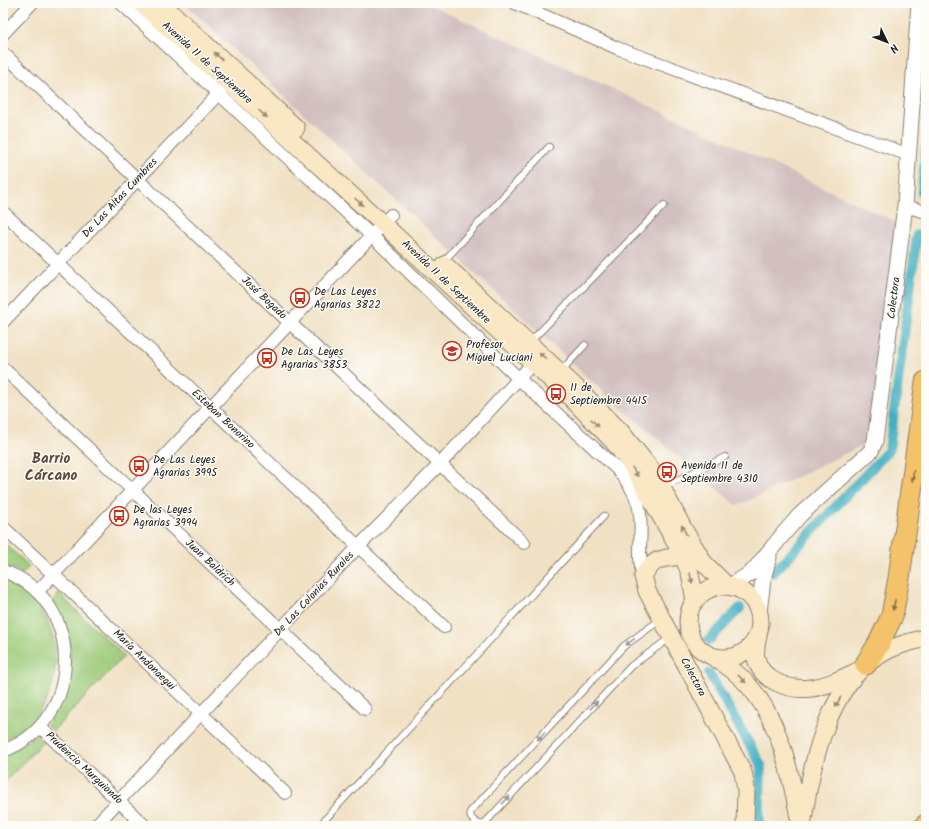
<svg xmlns="http://www.w3.org/2000/svg" width="929" height="829" font-family="Kalam,sans-serif">
<style>
.industrial{fill:#d2bfc0}
.green{fill:#9dcb79;stroke:#5c744a}
.lines{fill:none;stroke-linecap:round;stroke-linejoin:round}
.canal{stroke:#43afc0;stroke-width:10}
.service-casing{stroke:#867e70;stroke-width:8}
.minor-casing{stroke:#867e70;stroke-width:14}
.tertiary-casing{stroke:#867e70;stroke-width:17}
.secondary-casing{stroke:#867e70;stroke-width:19}
.motorway-casing{stroke:#867e70;stroke-width:23}
.service{stroke:#fff;stroke-width:6}
.minor{stroke:#fff;stroke-width:12}
.tertiary{stroke:#fff;stroke-width:15}
.secondary{stroke:#fae7c3;stroke-width:17}
.motorway{stroke:#f3c26a;stroke-width:21}
.oneway{fill:#968c78}
.oneway2{fill:#886f43}
.oneway3{fill:#999}
.labels{text-anchor:middle;dominant-baseline:central;stroke-width:3;stroke-linejoin:round;paint-order:stroke}
.street-label{font-size:11px;fill:#1c1c1c;stroke:#fdfcf7}
.poi-label{font-size:11px;fill:#1c1c1c;stroke:#fdfcf7;text-anchor:start}
.district-label{font-size:15px;font-weight:bold;fill:#614a3c;stroke:#fdfcf7}
</style>
<rect width="100%" height="100%" fill="#fdfcf7"/>
<filter id="ink" filterUnits="userSpaceOnUse"><feTurbulence type="fractalNoise" baseFrequency=".025" numOctaves="2"/><feDisplacementMap in="SourceGraphic" scale="8" xChannelSelector="R" yChannelSelector="G"/><feConvolveMatrix kernelMatrix="1 2 1 2 8 2 1 2 1" color-interpolation-filters="sRGB"/></filter>
<filter id="wash" filterUnits="userSpaceOnUse"><feTurbulence type="fractalNoise" baseFrequency=".012" numOctaves="4" result="noise"/><feDisplacementMap in="SourceGraphic" scale="16" xChannelSelector="R" yChannelSelector="G"/><feGaussianBlur stdDeviation="0.9" result="paint"/><feColorMatrix in="noise" values="0 0 0 0 0 0 0 0 0 0 0 0 0 0 0 0 0 1.4 0 .05"/><feComposite in="paint" operator="in"/></filter>
<g filter="url(#wash)">
<rect width="100%" height="100%" fill="#f1e1c4"/>
<path class="industrial" d="M 184,3 L 426,3 L 676,118 L 898,223 L 869,442 L 737,506 L 603,392 Z"/>
<path class="green" d="M 3,542 L 29,566 L 22,574 L 15,569 L 3,565 Z
M 3,580 C 73,607 73,713 3,740 Z
M 59,594 L 124,656 L 53,731 L 47,725 L 66,691 L 70,670 L 70,649 L 65,628 L 52,602 Z
M 36,736 L 43,742 L 3,784 L 3,755 Z"/>
<g class="lines">
<path class="canal" d="M 922,193 L 926,147
M 773,573 L 889,450 L 917,235
M 709,640 L 740,608
M 709,673 L 761,765 L 759,826"/>
</g>
</g>
<g filter="url(#ink)">
<g class="lines">
<defs>
<path id="service" d="M 442,263 L 549,147
M 529,343 L 664,205
M 561,371 L 585,345
M 663,487 L 725,457
M 660,620 L 624,646 L 470,812 L 471,818 L 477,823 L 483,825 L 631,666 L 670,638
M 319,826 L 604,516"/>
<path id="minor" d="M 121,3 L 372,236 L 519,379 L 616,468 C 626,479 636,493 639,508 C 644,530 636,554 643,576
M 515,3 L 617,48 L 909,155
M 3,34 L 32,3
M 3,53 L 524,543
M 905,206 L 926,212
M 3,212 L 444,627
M 3,322 L 223,89
M 3,368 L 365,709
M 3,527 L 285,793
M 3,571 C 86,599 85,722 3,751
M 37,592 L 391,215
M 40,727 L 145,826
M 95,826 L 358,547 L 440,464 L 533,363"/>
<path id="tertiary" d="M 730,586 L 748,575 L 754,570 L 785,532 L 800,515 L 871,451 L 875,441 L 905,206 L 919,3
M 759,612 L 763,579 L 769,557"/>
<path id="secondary" d="M 141,3 L 383,224 L 571,398 L 612,440 L 628,460 L 640,479 L 683,556 L 690,573 L 695,601
M 161,3 L 296,128
M 445,265 L 583,394 L 621,432 L 650,468 L 662,488 L 684,530 L 704,563 L 726,585
M 683,556 C 663,559 655,556 643,576 L 647,591 L 743,772 L 746,790 L 745,826
M688 622a36 36 0 1 1 72 0a36 36 0 1 1-72 0Z
M 758,636 C 756,643 755,651 756,658 C 761,681 790,691 811,688 C 828,686 843,678 858,671
M 713,657 C 727,665 739,674 749,686 C 780,721 790,772 799,817
M 802,826 C 810,771 826,687 878,656 C 893,646 909,642 926,638"/>
<path id="motorway" d="M 866,664 L 879,643 L 892,616 L 899,578 L 926,382
M 926,826 L 926,825"/>
</defs>
<use href="#service" class="service-casing"/>
<use href="#minor" class="minor-casing"/>
<use href="#tertiary" class="tertiary-casing"/>
<use href="#secondary" class="secondary-casing"/>
<use href="#motorway" class="motorway-casing"/>
<use href="#service" class="service"/>
<use href="#minor" class="minor"/>
<use href="#tertiary" class="tertiary"/>
<use href="#secondary" class="secondary"/>
<use href="#motorway" class="motorway"/>
</g>
<defs><path id="oneway-solid" d="M-6-.8H1V-3.2L6.5 0L1 3.2V.8H-6Z"/></defs>
<g class="oneway">
<use href="#oneway-solid" transform="translate(218 56) rotate(-137)"/>
<use href="#oneway-solid" transform="translate(263 114) rotate(42)"/>
<use href="#oneway-solid" transform="translate(359 202) rotate(42)"/>
<use href="#oneway-solid" transform="translate(543 356) rotate(-137)"/>
<use href="#oneway-solid" transform="translate(595 423) rotate(45)"/>
<use href="#oneway-solid" transform="translate(635 472) rotate(58)"/>
<use href="#oneway-solid" transform="translate(684 530) rotate(-119)"/>
<use href="#oneway-solid" transform="translate(691 578) rotate(77)"/>
<use href="#oneway-solid" transform="translate(742 679) rotate(45)"/>
<use href="#oneway-solid" transform="translate(838 702) rotate(119)"/>
</g>
<g class="oneway2">
<use href="#oneway-solid" transform="translate(913 476) rotate(97)"/>
<use href="#oneway-solid" transform="translate(894 605) rotate(102)"/>
</g>
<g class="oneway3">
<use href="#oneway-solid" transform="translate(630 642) rotate(144)"/>
<use href="#oneway-solid" transform="translate(594 705) rotate(-47)"/>
<use href="#oneway-solid" transform="translate(541 736) rotate(133)"/>
<use href="#oneway-solid" transform="translate(506 800) rotate(-47)"/>
</g>
</g>
<defs>
<symbol id="bus-ring" viewBox="-11 -11 22 22"><circle r="9.5" fill="#fdfcf7" stroke="#c8321e" stroke-width="1.5"/><path d="M-5-6H5V4H4V6H2V4H-2V6H-4V4H-5ZM-3.5-4V0h7V-4ZM-3.5 1.2v1.5H-2V1.2ZM2 1.2v1.5H3.5V1.2Z" fill="#c8321e"/></symbol>
<symbol id="school-ring" viewBox="-11 -11 22 22"><circle r="9.5" fill="#fdfcf7" stroke="#c8321e" stroke-width="1.5"/><path d="M0-5L7-2L0 1L-7-2ZM-4 1L0 2.5L4 1V4Q0 6-4 4Z" fill="#c8321e"/></symbol>
</defs>
<g fill-rule="evenodd">
<use href="#bus-ring" x="289" y="287" width="22" height="22"/>
<use href="#school-ring" x="441" y="340" width="22" height="22"/>
<use href="#bus-ring" x="256" y="347" width="22" height="22"/>
<use href="#bus-ring" x="545" y="383" width="22" height="22"/>
<use href="#bus-ring" x="128" y="455" width="22" height="22"/>
<use href="#bus-ring" x="656" y="461" width="22" height="22"/>
<use href="#bus-ring" x="108" y="505" width="22" height="22"/>
</g>
<g class="labels">
<g class="street-label">
<text transform="translate(207 63) rotate(42)">Avenida 11 de Septiembre</text>
<text transform="translate(120 198) rotate(-47)">De Las Altas Cumbres</text>
<text transform="translate(446 282) rotate(43)">Avenida 11 de Septiembre</text>
<text transform="translate(264 298) rotate(43)">José Bogado</text>
<text transform="translate(894 298) rotate(-83)">Colectora</text>
<text transform="translate(223 419) rotate(43)">Esteban Bonorino</text>
<text transform="translate(210 563) rotate(43)">Juan Baldrich</text>
<text transform="translate(314 594) rotate(-47)">De Las Colonias Rurales</text>
<text transform="translate(144 660) rotate(44)">María Andonaegui</text>
<text transform="translate(693 677) rotate(62)">Colectora</text>
<text transform="translate(84 768) rotate(43)">Prudencio Murguiondo</text>
</g>
<g class="poi-label">
<text x="314" y="292">De Las Leyes<tspan x="314" dy="13">Agrarias 3822</tspan></text>
<text x="466" y="345">Profesor<tspan x="466" dy="13">Miguel Luciani</tspan></text>
<text x="281" y="352">De Las Leyes<tspan x="281" dy="13">Agrarias 3853</tspan></text>
<text x="570" y="388">11 de<tspan x="570" dy="13">Septiembre 4415</tspan></text>
<text x="153" y="460">De Las Leyes<tspan x="153" dy="13">Agrarias 3995</tspan></text>
<text x="681" y="466">Avenida 11 de<tspan x="681" dy="13">Septiembre 4310</tspan></text>
<text x="133" y="510">De las Leyes<tspan x="133" dy="13">Agrarias 3994</tspan></text>
</g>
<g class="district-label">
<text x="51" y="459">Barrio<tspan x="51" dy="17">Cárcano</tspan></text>
</g>
</g>
<rect width="929" height="829" fill="none" stroke="#fdfcf7" stroke-width="16"/>
<g transform="translate(887 42) rotate(133)" stroke="#fdfcf7" stroke-width="3" paint-order="stroke">
<path d="M0-3L7 15L0 10L-7 15Z" fill="#1c1c1c"/>
<text y="-6" font-size="11" font-weight="bold" text-anchor="middle" fill="#1c1c1c">N</text>
</g>
</svg>
